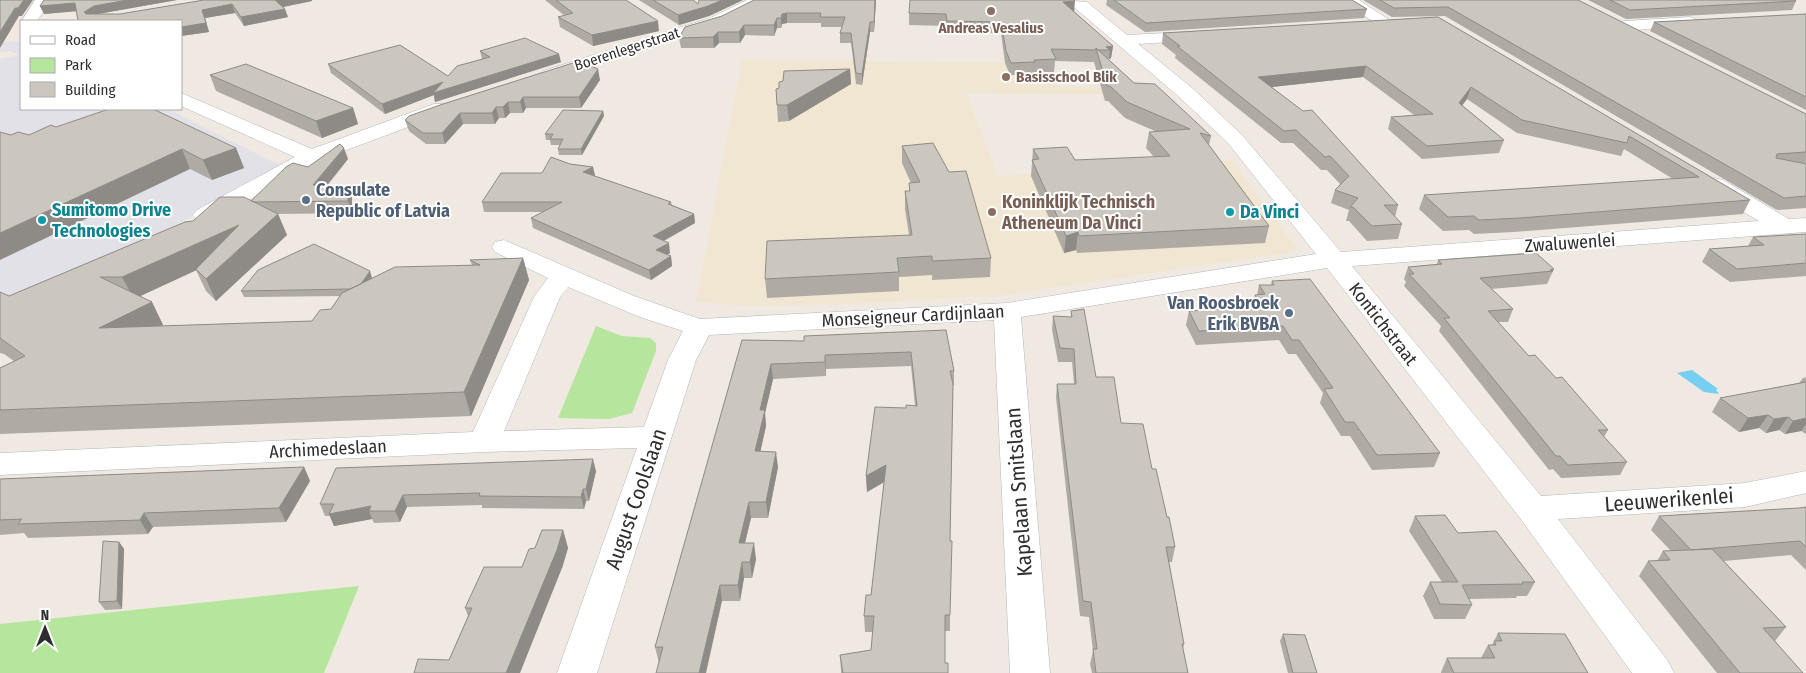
<svg xmlns="http://www.w3.org/2000/svg" width="1806" height="673" font-family="'Fira Sans Condensed',sans-serif">
<style>
.industrial{fill:#e3e1e8}
.education{fill:#f0e6d1}
.green{fill:#b6e59e}
.water{fill:#75cff0}
.lines{fill:none;stroke-linecap:round;stroke-linejoin:round}
.minor-casing{stroke:#b4b7c1;stroke-width:1}
.minor{fill:#fff;fill-rule:evenodd}
.wall{fill:#afaba4}
.shaded-wall{fill:#8e8b86}
.building{fill:#cbc7bf;stroke:#8e8b86}
.education-dot{fill:#8d6e63;stroke:#fff;stroke-width:2}
.service-dot{fill:#5c6f8a;stroke:#fff;stroke-width:2}
.culture-dot{fill:#0f9aa8;stroke:#fff;stroke-width:2}
.labels{text-anchor:middle;dominant-baseline:central;stroke-width:4;stroke-linejoin:round;paint-order:stroke}
.far-education-label{font-size:15px;font-weight:bold;fill:#785e54;stroke:#fff}
.far-street-label{font-size:15px;fill:#2e2e2e;stroke:#fff}
.service-label{font-size:18px;font-weight:bold;fill:#4e5e75;stroke:#fff;text-anchor:start}
.education-label{font-size:18px;font-weight:bold;fill:#785e54;stroke:#fff;text-anchor:start}
.culture-label{font-size:18px;font-weight:bold;fill:#0d838f;stroke:#fff;text-anchor:start}
.street-label{font-size:18px;fill:#2e2e2e;stroke:#fff}
.near-street-label{font-size:21px;fill:#2e2e2e;stroke:#fff}
</style>
<rect width="100%" height="100%" fill="#efe9e1"/>
<path class="industrial" d="M 21,41 L 21,109 L 168,109 L 281,166 L 155,237 L 0,304 L 0,59 L 19,55 L 10,51 L 0,52 L 0,49 L 2,43 Z"/>
<path class="education" d="M 742,60 L 1052,63 L 1055,73 L 1049,81 L 1062,87 L 1159,88 L 1165,94 L 966,93 L 998,176 L 1232,160 L 1297,249 L 1286,253 L 1004,295 L 847,304 L 750,306 L 696,302 Z"/>
<path class="green" d="M 596,326 L 622,336 L 650,338 L 656,343 L 656,351 L 632,413 L 609,419 L 558,418 Z
M 359,586 L 324,673 L 0,673 L 0,624 Z"/>
<path class="water" d="M 1692,370 L 1718,389 L 1716,390 L 1719,394 L 1704,392 L 1677,373 Z"/>
<g class="lines">
<defs>
<path id="minor" d="M 35,0 L 51,0 L 37,21 L 21,22 Z
M 747,0 L 767,0 L 764,3 L 722,24 L 555,79 L 543,79 L 540,75 L 543,71 L 710,18 Z
M 1059,0 L 1087,2 L 1127,35 L 1206,31 L 1208,35 L 1206,39 L 1200,40 L 1138,44 L 1191,87 L 1242,135 L 1341,252 L 1759,221 L 1707,190 L 1704,185 L 1707,180 L 1715,178 L 1723,180 L 1789,219 L 1806,218 L 1806,232 L 1352,266 L 1541,496 L 1745,483 L 1806,471 L 1806,493 L 1745,507 L 1558,519 L 1668,661 L 1674,673 L 1632,673 L 1520,518 L 1327,268 L 1021,317 L 1050,673 L 1010,673 L 994,320 L 709,335 L 696,360 L 597,673 L 557,673 L 637,448 L 484,452 L 0,475 L 0,453 L 473,432 L 534,297 L 548,278 L 495,252 L 492,247 L 495,242 L 504,240 L 634,296 L 700,319 L 1007,303 L 1316,254 L 1228,143 L 1177,95 L 1075,8 L 1062,3 ZM 568,287 L 640,317 L 683,331 L 668,360 L 644,427 L 504,431 L 560,297 Z
M 1340,0 L 1359,0 L 1394,23 L 1392,26 L 1380,26 Z
M 1690,17 L 1696,19 L 1698,22 L 1696,25 L 1624,31 L 1618,29 L 1616,26 L 1618,23 L 1624,21 Z
M 181,93 L 312,149 L 434,104 L 448,104 L 451,108 L 448,112 L 320,160 L 213,220 L 205,222 L 197,220 L 193,215 L 197,210 L 295,157 L 181,106 Z"/>
</defs>
<use href="#minor" class="minor-casing"/>
<use href="#minor" class="minor"/>
</g>
<path class="wall" d="M 44,0 L 177,0 L 97,14 L 120,14 L 204,0 L 312,0 L 312,1 L 283,7 L 288,17 L 244,26 L 235,13 L 205,18 L 209,32 L 181,36 L 181,21 L 78,21 L 76,11 L 44,14 L 40,6 Z
M 545,0 L 626,0 L 659,31 L 593,46 L 560,27 L 558,17 L 565,16 Z
M 639,0 L 693,0 L 698,4 L 699,0 L 743,0 L 709,16 L 679,25 Z
M 876,0 L 874,32 L 870,32 L 862,85 L 856,84 L 851,43 L 840,43 L 840,33 L 842,27 L 821,27 L 821,23 L 787,23 L 782,24 L 781,28 L 777,28 L 774,36 L 745,35 L 740,43 L 719,43 L 714,48 L 681,48 L 679,38 L 722,16 Z
M 1107,0 L 1352,0 L 1367,9 L 1364,18 L 1145,32 L 1106,5 Z
M 1363,0 L 1578,0 L 1806,114 L 1806,163 L 1803,163 L 1806,164 L 1806,208 L 1777,210 L 1445,16 L 1392,17 Z
M 1588,0 L 1794,0 L 1796,1 L 1792,10 L 1626,19 Z
M 1074,12 L 1113,46 L 1111,58 L 1109,59 L 1109,60 L 1134,83 L 1211,136 L 1209,145 L 1269,226 L 1265,243 L 1077,253 L 1076,250 L 1064,253 L 1031,176 L 1033,149 L 1075,160 L 1154,157 L 1146,148 L 1149,132 L 1157,132 L 1125,118 L 1108,101 L 1105,101 L 1094,62 L 1055,61 L 1054,72 L 1034,72 L 1034,75 L 1010,75 L 1005,63 L 1001,33 L 946,33 L 946,26 L 909,25 L 909,13 Z
M 1806,14 L 1806,110 L 1650,31 L 1654,22 Z
M 1438,17 L 1750,200 L 1743,214 L 1514,232 L 1474,234 L 1469,230 L 1443,231 L 1419,209 L 1424,195 L 1673,179 L 1624,149 L 1621,156 L 1517,133 L 1467,99 L 1462,105 L 1504,140 L 1499,153 L 1422,159 L 1388,129 L 1391,117 L 1414,115 L 1363,77 L 1272,87 L 1398,205 L 1395,217 L 1402,224 L 1398,239 L 1367,241 L 1349,221 L 1346,221 L 1349,210 L 1331,203 L 1335,190 L 1340,184 L 1327,170 L 1321,170 L 1293,143 L 1281,143 L 1175,58 L 1176,55 L 1162,44 L 1163,33 Z
M 480,51 L 561,62 L 435,102 L 434,95 L 385,114 L 331,73 L 328,64 L 448,76 L 482,59 Z
M 850,69 L 851,84 L 789,121 L 778,122 L 776,89 Z
M 210,75 L 353,108 L 358,124 L 322,138 L 216,91 Z
M 600,80 L 581,108 L 526,108 L 523,113 L 510,113 L 505,118 L 499,118 L 495,124 L 463,124 L 445,144 L 426,144 L 409,131 L 405,120 Z
M 603,111 L 604,116 L 582,155 L 559,155 L 558,149 L 560,145 L 551,145 L 550,140 L 546,140 L 545,134 Z
M 56,127 L 236,148 L 244,168 L 212,180 L 190,169 L 11,135 L 29,135 Z
M 902,146 L 991,258 L 990,277 L 932,280 L 932,275 L 899,277 L 899,291 L 767,298 L 765,279 L 909,235 L 905,209 L 905,191 L 909,191 L 909,183 L 911,183 L 902,163 Z
M 348,159 L 327,185 L 352,197 L 352,213 L 278,214 L 287,235 L 216,301 L 206,291 L 196,270 L 140,296 L 152,302 L 163,325 L 160,326 L 312,321 L 331,309 L 340,296 L 244,297 L 241,291 L 372,278 L 371,279 L 472,265 L 470,260 L 523,258 L 529,280 L 471,416 L 0,434 L 0,368 L 14,361 L 4,354 L 0,353 L 0,292 L 9,296 L 193,221 L 251,201 L 308,167 Z
M 570,164 L 593,167 L 595,176 L 671,202 L 672,205 L 694,214 L 695,223 L 664,241 L 670,253 L 667,255 L 671,256 L 672,266 L 651,280 L 533,228 L 531,218 L 543,212 L 484,212 L 482,202 L 542,173 Z
M 1806,234 L 1806,276 L 1730,282 L 1702,262 L 1709,249 L 1748,246 L 1753,237 Z
M 1438,260 L 1554,269 L 1547,284 L 1491,289 L 1513,309 L 1508,322 L 1498,322 L 1529,356 L 1556,378 L 1608,430 L 1604,437 L 1627,462 L 1620,475 L 1561,478 L 1553,469 L 1549,470 L 1439,331 L 1441,326 L 1404,286 L 1406,282 L 1404,279 L 1408,267 L 1437,264 Z
M 1272,281 L 1440,453 L 1434,467 L 1372,470 L 1350,436 L 1341,436 L 1320,403 L 1323,393 L 1296,354 L 1288,354 L 1279,340 L 1196,345 L 1186,325 L 1189,311 L 1252,306 L 1255,295 L 1257,295 L 1259,285 L 1271,285 Z
M 1071,311 L 1096,377 L 1121,423 L 1152,469 L 1167,517 L 1175,547 L 1172,562 L 1169,562 L 1184,644 L 1183,649 L 1188,673 L 1092,673 L 1090,664 L 1093,651 L 1089,617 L 1080,616 L 1056,398 L 1057,384 L 1074,384 L 1072,362 L 1058,362 L 1052,330 L 1053,316 L 1071,317 Z
M 946,330 L 954,371 L 954,386 L 953,386 L 950,541 L 950,631 L 945,631 L 945,663 L 948,673 L 841,673 L 841,671 L 840,655 L 871,650 L 873,632 L 865,632 L 864,616 L 871,595 L 884,482 L 867,492 L 866,476 L 906,408 L 915,406 L 911,366 L 826,369 L 826,376 L 773,379 L 765,413 L 766,426 L 760,452 L 778,467 L 768,518 L 751,518 L 745,543 L 756,559 L 752,578 L 744,578 L 740,601 L 722,601 L 659,663 L 655,647 L 742,340 L 804,341 Z
M 1806,377 L 1806,434 L 1801,431 L 1785,434 L 1779,430 L 1766,433 L 1759,428 L 1739,432 L 1712,412 L 1720,398 L 1799,383 L 1803,378 Z
M 304,467 L 310,481 L 286,522 L 153,527 L 148,534 L 28,538 L 24,533 L 0,535 L 0,479 Z
M 596,471 L 589,501 L 586,501 L 584,509 L 482,508 L 482,505 L 407,507 L 400,522 L 374,523 L 372,519 L 334,526 L 330,516 L 325,516 L 320,504 Z
M 1806,507 L 1806,570 L 1791,555 L 1724,561 L 1786,627 L 1775,641 L 1803,673 L 1717,673 L 1639,576 L 1648,561 L 1657,561 L 1663,551 L 1671,551 L 1651,530 L 1659,516 L 1799,508 Z
M 1415,516 L 1458,533 L 1535,582 L 1527,596 L 1517,596 L 1516,598 L 1469,599 L 1472,605 L 1465,619 L 1434,619 L 1423,596 L 1430,582 L 1442,582 L 1409,531 Z
M 563,530 L 568,548 L 562,568 L 449,660 L 468,616 L 465,608 L 522,567 L 535,548 Z
M 119,542 L 124,549 L 122,609 L 105,610 L 99,602 Z
M 1498,633 L 1588,673 L 1441,673 L 1441,672 L 1447,658 L 1481,658 L 1488,645 L 1492,645 Z
M 1283,634 L 1317,673 L 1288,673 L 1280,641 Z"/>
<path class="shaded-wall" d="M 24,0 L 33,0 L 22,16 L 19,16 L 0,48 L 0,32 L 15,8 Z
M 128,0 L 177,0 L 98,14 L 88,21 L 84,12 L 94,6 Z
M 275,0 L 312,0 L 312,1 L 278,8 Z
M 722,0 L 743,0 L 709,16 L 679,25 L 678,15 Z
M 875,0 L 876,0 L 874,32 L 874,22 Z
M 1075,1 L 1074,13 L 1063,2 Z
M 75,3 L 79,11 L 44,14 L 40,6 Z
M 232,4 L 235,13 L 205,18 L 209,32 L 181,36 L 181,27 L 202,10 Z
M 285,9 L 288,17 L 244,26 L 241,17 Z
M 787,13 L 787,23 L 782,24 L 781,28 L 781,18 L 782,14 Z
M 777,18 L 777,28 L 774,36 L 774,25 Z
M 658,21 L 659,31 L 593,46 L 592,35 Z
M 870,22 L 870,32 L 862,85 L 862,74 Z
M 744,25 L 745,35 L 740,43 L 739,32 Z
M 718,32 L 719,43 L 714,48 L 713,37 Z
M 1113,46 L 1111,58 L 1109,59 L 1110,50 L 1106,47 Z
M 559,54 L 561,62 L 435,102 L 434,95 L 385,114 L 382,104 L 443,82 Z
M 1366,66 L 1363,77 L 1255,89 L 1258,77 Z
M 598,69 L 600,80 L 581,108 L 579,97 Z
M 850,69 L 851,84 L 789,121 L 787,105 Z
M 1471,87 L 1467,99 L 1455,115 L 1459,103 Z
M 523,97 L 526,108 L 523,113 L 520,102 Z
M 508,102 L 510,113 L 505,118 L 503,107 Z
M 496,107 L 499,118 L 495,124 L 492,113 Z
M 353,108 L 358,124 L 322,138 L 316,121 Z
M 603,111 L 604,116 L 582,155 L 581,149 Z
M 460,113 L 463,124 L 445,144 L 442,133 Z
M 236,148 L 244,168 L 212,180 L 203,160 Z
M 344,148 L 348,159 L 318,197 L 313,185 Z
M 182,149 L 190,169 L 0,260 L 0,233 Z
M 593,167 L 595,176 L 583,172 Z
M 348,186 L 352,197 L 352,213 L 348,201 Z
M 278,214 L 287,235 L 216,301 L 206,279 L 238,251 L 134,299 L 122,277 L 239,225 Z
M 694,214 L 695,223 L 654,246 L 653,236 Z
M 1078,232 L 1076,250 L 1064,253 L 1066,236 Z
M 669,243 L 670,253 L 658,260 L 656,250 Z
M 671,256 L 672,266 L 651,280 L 649,270 Z
M 523,258 L 529,280 L 471,416 L 464,392 Z
M 370,271 L 372,278 L 360,296 L 357,289 Z
M 152,302 L 163,325 L 111,351 L 99,328 Z
M 825,355 L 826,369 L 826,376 L 825,362 Z
M 771,364 L 773,379 L 765,413 L 766,426 L 757,467 L 755,451 L 760,410 Z
M 1768,415 L 1759,428 L 1739,432 L 1748,418 Z
M 1788,417 L 1779,430 L 1766,433 L 1774,419 Z
M 1806,418 L 1806,424 L 1801,431 L 1785,434 L 1793,421 Z
M 776,452 L 778,467 L 768,518 L 766,502 Z
M 593,459 L 596,471 L 589,501 L 586,489 Z
M 886,465 L 886,481 L 867,492 L 866,476 Z
M 304,467 L 310,481 L 286,522 L 279,508 Z
M 583,489 L 586,501 L 584,509 L 581,497 Z
M 403,495 L 407,507 L 400,522 L 395,511 Z
M 749,502 L 751,518 L 741,559 L 739,543 Z
M 371,506 L 369,511 L 372,519 L 334,526 L 329,514 Z
M 144,513 L 153,527 L 148,534 L 140,520 Z
M 563,530 L 568,548 L 562,568 L 520,673 L 506,673 Z
M 119,542 L 124,549 L 122,609 L 117,601 Z
M 754,543 L 756,559 L 752,578 L 750,562 Z
M 742,562 L 744,578 L 740,601 L 738,585 Z
M 720,585 L 722,601 L 706,673 L 699,673 Z"/>
<path class="building" d="M 0,0 L 24,0 L 18,8 L 15,8 L 0,32 Z
M 44,0 L 128,0 L 94,6 L 84,12 L 86,14 L 120,14 L 204,0 L 275,0 L 285,9 L 241,17 L 232,4 L 202,10 L 206,23 L 181,27 L 181,21 L 78,21 L 75,3 L 40,6 Z
M 556,0 L 626,0 L 658,21 L 592,35 L 558,17 L 573,13 Z
M 653,0 L 693,0 L 698,4 L 699,0 L 722,0 L 708,6 L 678,15 Z
M 754,0 L 875,0 L 874,22 L 870,22 L 862,74 L 856,73 L 851,33 L 840,33 L 845,17 L 820,17 L 821,13 L 787,13 L 782,14 L 781,18 L 777,18 L 774,25 L 744,25 L 739,32 L 718,32 L 713,37 L 679,38 L 685,27 L 722,16 Z
M 910,0 L 1073,0 L 1075,1 L 1063,2 L 1113,46 L 1106,47 L 1110,50 L 1098,50 L 1096,48 L 1096,50 L 1051,49 L 1056,59 L 1034,60 L 1035,62 L 1011,63 L 1006,51 L 1001,22 L 947,21 L 946,14 L 909,13 Z
M 1114,0 L 1352,0 L 1367,9 L 1146,23 Z
M 1380,0 L 1578,0 L 1806,114 L 1806,152 L 1777,154 L 1776,158 L 1806,164 L 1806,196 L 1784,198 L 1448,7 L 1394,8 Z
M 1610,0 L 1794,0 L 1796,1 L 1630,10 Z
M 1806,14 L 1806,97 L 1654,22 Z
M 1438,17 L 1750,200 L 1520,218 L 1479,220 L 1474,216 L 1448,217 L 1424,195 L 1699,177 L 1629,136 L 1627,143 L 1522,120 L 1471,87 L 1459,103 L 1504,140 L 1427,146 L 1391,117 L 1433,114 L 1366,66 L 1258,77 L 1303,111 L 1312,110 L 1398,205 L 1384,205 L 1402,224 L 1372,226 L 1353,207 L 1350,207 L 1358,198 L 1335,190 L 1349,176 L 1330,156 L 1325,157 L 1296,130 L 1284,131 L 1177,46 L 1180,46 L 1163,33 Z
M 525,38 L 559,54 L 433,93 L 443,82 L 382,104 L 328,64 L 400,45 L 448,76 L 457,66 L 490,57 L 480,51 Z
M 1096,48 L 1134,83 L 1155,84 L 1211,136 L 1200,133 L 1269,226 L 1079,236 L 1078,232 L 1066,236 L 1032,160 L 1039,159 L 1033,149 L 1067,147 L 1075,160 L 1170,156 L 1149,132 L 1190,129 L 1127,102 L 1110,86 L 1107,86 Z
M 579,61 L 598,69 L 579,97 L 523,97 L 520,102 L 508,102 L 503,107 L 496,107 L 492,113 L 460,113 L 442,133 L 423,133 L 405,120 L 409,116 L 440,105 Z
M 246,64 L 353,108 L 316,121 L 210,75 Z
M 850,69 L 787,105 L 777,105 L 776,89 L 779,88 L 779,82 L 783,81 L 784,71 Z
M 109,109 L 153,109 L 236,148 L 203,160 L 182,149 L 0,233 L 0,132 L 11,135 L 18,132 L 29,135 L 51,125 L 56,127 Z
M 563,110 L 603,111 L 581,149 L 558,149 L 563,139 L 550,139 L 553,134 L 545,134 Z
M 933,143 L 949,172 L 966,171 L 991,258 L 932,261 L 932,256 L 897,258 L 899,272 L 765,279 L 767,241 L 912,235 L 905,191 L 910,191 L 909,183 L 920,182 L 902,146 Z
M 340,144 L 344,148 L 313,185 L 348,186 L 348,201 L 255,202 L 251,201 L 286,167 L 293,163 L 308,167 Z
M 551,157 L 570,164 L 593,167 L 583,172 L 671,202 L 668,204 L 694,214 L 653,236 L 669,243 L 656,250 L 671,256 L 649,270 L 531,218 L 562,202 L 482,202 L 501,173 L 542,173 Z
M 220,197 L 244,197 L 278,214 L 206,279 L 196,269 L 239,225 L 122,277 L 100,277 L 152,302 L 99,328 L 312,321 L 320,310 L 331,309 L 342,293 L 395,267 L 480,265 L 470,260 L 523,258 L 464,392 L 0,410 L 0,368 L 25,356 L 0,338 L 0,292 L 9,296 L 185,222 L 193,221 Z
M 1806,234 L 1806,263 L 1737,269 L 1709,249 L 1764,245 L 1753,237 Z
M 314,244 L 370,271 L 361,284 L 350,289 L 241,291 L 258,270 Z
M 1536,253 L 1554,269 L 1550,270 L 1553,271 L 1480,278 L 1513,309 L 1488,311 L 1529,356 L 1535,355 L 1556,378 L 1562,377 L 1608,430 L 1598,430 L 1627,462 L 1568,465 L 1560,456 L 1556,456 L 1444,318 L 1450,318 L 1409,274 L 1414,274 L 1408,267 L 1442,264 L 1438,260 Z
M 1310,279 L 1440,453 L 1377,455 L 1354,422 L 1345,422 L 1324,389 L 1333,388 L 1299,340 L 1292,340 L 1283,326 L 1199,331 L 1189,311 L 1262,306 L 1255,295 L 1265,294 L 1259,285 L 1274,285 L 1272,281 Z
M 1084,309 L 1096,377 L 1114,377 L 1121,423 L 1143,424 L 1152,469 L 1156,469 L 1167,517 L 1169,517 L 1175,547 L 1166,547 L 1184,644 L 1182,644 L 1188,673 L 1096,673 L 1093,649 L 1097,649 L 1091,602 L 1083,601 L 1057,384 L 1076,384 L 1074,349 L 1060,348 L 1053,316 L 1072,317 L 1071,311 Z
M 946,330 L 954,371 L 950,371 L 953,384 L 950,541 L 952,541 L 950,615 L 945,615 L 945,663 L 948,663 L 948,673 L 843,673 L 840,655 L 871,650 L 874,616 L 864,616 L 866,595 L 871,595 L 886,465 L 866,476 L 870,445 L 875,407 L 906,408 L 906,405 L 917,406 L 911,352 L 825,355 L 825,362 L 771,364 L 760,410 L 765,410 L 755,451 L 776,452 L 766,502 L 749,502 L 739,543 L 754,543 L 750,562 L 742,562 L 738,585 L 720,585 L 699,673 L 656,673 L 663,647 L 655,647 L 742,340 L 804,341 L 804,336 Z
M 1806,382 L 1806,418 L 1793,421 L 1788,417 L 1774,419 L 1768,415 L 1748,418 L 1720,398 Z
M 593,459 L 586,489 L 583,489 L 581,497 L 479,496 L 480,493 L 403,495 L 395,511 L 369,511 L 371,506 L 329,514 L 334,504 L 320,504 L 336,468 Z
M 304,467 L 279,508 L 144,513 L 140,520 L 18,524 L 22,519 L 0,520 L 0,479 Z
M 1806,507 L 1806,547 L 1800,541 L 1691,550 L 1659,516 L 1799,508 Z
M 1445,515 L 1458,533 L 1496,531 L 1535,582 L 1522,582 L 1523,584 L 1462,585 L 1472,605 L 1440,604 L 1430,582 L 1458,582 L 1415,516 Z
M 542,530 L 563,530 L 557,550 L 506,673 L 414,673 L 418,659 L 449,660 L 472,608 L 465,608 L 484,567 L 522,567 L 529,549 L 535,548 Z
M 103,541 L 119,542 L 117,601 L 99,602 Z
M 1712,549 L 1786,627 L 1763,628 L 1803,673 L 1740,673 L 1648,561 L 1670,560 L 1663,551 Z
M 1498,633 L 1565,634 L 1588,673 L 1454,673 L 1447,658 L 1495,658 L 1488,645 L 1496,645 L 1494,641 L 1502,641 Z
M 1283,634 L 1305,635 L 1317,673 L 1293,673 Z"/>
<g class="education-dot">
<circle cx="991" cy="11" r="5"/>
<circle cx="1006" cy="77" r="5"/>
<circle cx="992" cy="212" r="5"/>
</g>
<g class="service-dot">
<circle cx="306" cy="200" r="5"/>
<circle cx="1289" cy="313" r="5"/>
</g>
<g class="culture-dot">
<circle cx="1230" cy="212" r="5"/>
<circle cx="42" cy="220" r="5"/>
</g>
<g class="labels">
<g class="far-education-label">
<text x="991" y="28">Andreas Vesalius</text>
<text x="1016" y="77" text-anchor="start">Basisschool Blik</text>
</g>
<g class="far-street-label">
<text transform="translate(627 49) rotate(-18)">Boerenlegerstraat</text>
</g>
<g class="service-label">
<text x="316" y="190">Consulate<tspan x="316" dy="21">Republic of Latvia</tspan></text>
<text x="1279" y="303" text-anchor="end">Van Roosbroek<tspan x="1279" dy="21">Erik BVBA</tspan></text>
</g>
<g class="education-label">
<text x="1002" y="202">Koninklijk Technisch<tspan x="1002" dy="21">Atheneum Da Vinci</tspan></text>
</g>
<g class="culture-label">
<text x="52" y="210">Sumitomo Drive<tspan x="52" dy="21">Technologies</tspan></text>
<text x="1240" y="212">Da Vinci</text>
</g>
<g class="street-label">
<text transform="translate(1570 243) rotate(-4)">Zwaluwenlei</text>
<text transform="translate(913 316) rotate(-3)">Monseigneur Cardijnlaan</text>
<text transform="translate(1383 324) rotate(52)">Kontichstraat</text>
<text transform="translate(328 449) rotate(-3)">Archimedeslaan</text>
</g>
<g class="near-street-label">
<text transform="translate(1019 492) rotate(-94)">Kapelaan Smitslaan</text>
<text transform="translate(636 499) rotate(-71)">August Coolslaan</text>
<text transform="translate(1669 500) rotate(-4)">Leeuwerikenlei</text>
</g>
</g>
<rect x="20" y="20" width="162" height="90" fill="#ffffff" stroke="#ababab"/>
<rect x="30" y="36" width="25" height="8" fill="#ffffff" stroke="#ababab"/>
<text x="65" y="45" font-size="15" fill="#2e2e2e">Road</text>
<rect x="30" y="58" width="25" height="15" fill="#b6e59e" stroke="#ababab"/>
<text x="65" y="70" font-size="15" fill="#2e2e2e">Park</text>
<rect x="30" y="82" width="25" height="15" fill="#cbc7bf" stroke="#ababab"/>
<text x="65" y="95" font-size="15" fill="#2e2e2e">Building</text>
<g transform="translate(45 628)" stroke="#ffffff" stroke-width="4" paint-order="stroke">
<path d="M0-4L9 19L0 12L-9 19Z" fill="#2e2e2e"/>
<text y="-8" font-size="14" font-weight="bold" text-anchor="middle" fill="#2e2e2e">N</text>
</g>
</svg>
